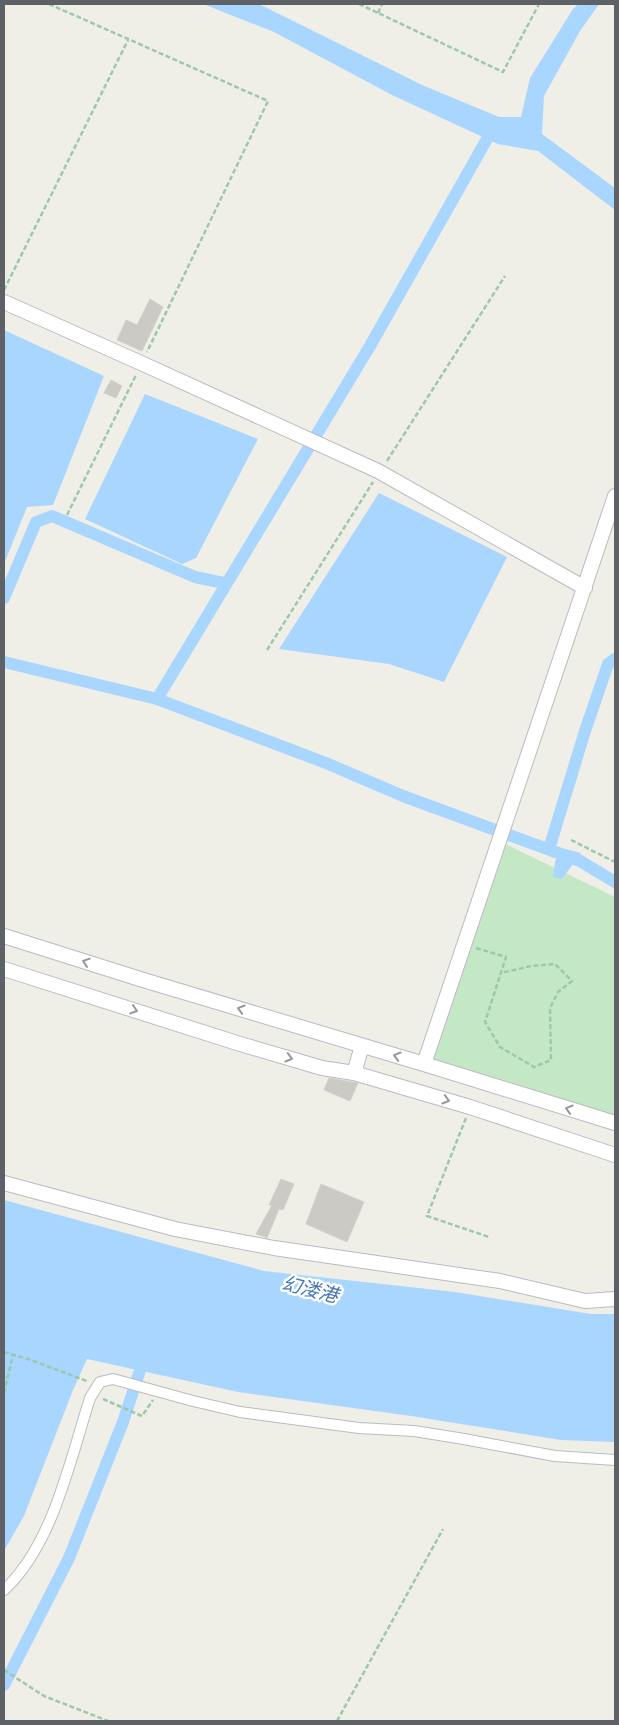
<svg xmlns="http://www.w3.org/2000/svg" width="619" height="1725" font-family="'Varela Round','Noto Sans SC',sans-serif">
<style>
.green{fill:#c4e8c5}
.water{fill:#a8d6ff}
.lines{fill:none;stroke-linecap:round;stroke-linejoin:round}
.canal{stroke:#a8d6ff;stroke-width:12}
.building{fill:#cccac4;stroke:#d5d1c5}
.street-casing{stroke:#b9bcc0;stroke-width:12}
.secondary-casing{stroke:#b8bbc0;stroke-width:16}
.path{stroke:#9dc8ab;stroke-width:2.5;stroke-dasharray:5 2.5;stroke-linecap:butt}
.street{stroke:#fff;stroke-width:10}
.secondary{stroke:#fff;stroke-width:14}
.oneway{stroke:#96999c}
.labels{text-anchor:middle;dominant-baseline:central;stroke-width:5;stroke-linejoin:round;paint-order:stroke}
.water-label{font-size:19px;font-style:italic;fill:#4376b3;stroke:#fff}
</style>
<rect width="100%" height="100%" fill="#f0efe7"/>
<path class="green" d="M 499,841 L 615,897 L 615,1123 L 424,1064 Z"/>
<path class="water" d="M 203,4 L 259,4 L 422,85 L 499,117 L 521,117 L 530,78 L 573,9 L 578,4 L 599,4 L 580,31 L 544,96 L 542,134 L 615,188 L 615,210 L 538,151 L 498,144 L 392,95 L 274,32 Z
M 4,330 L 104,376 L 53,505 L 27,507 L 4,564 Z
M 145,394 L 258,439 L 196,558 L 182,564 L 85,519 Z
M 379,493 L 507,557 L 444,682 L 389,664 L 279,649 Z
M 561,848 L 581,853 L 562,879 L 553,877 L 555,862 Z
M 4,1200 L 264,1271 L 455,1292 L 591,1314 L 615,1314 L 615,1442 L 561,1440 L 411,1416 L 238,1392 L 87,1359 L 73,1390 L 24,1516 L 4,1551 Z"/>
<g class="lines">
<path class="canal" d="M 4,598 L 36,522 L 52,516 L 195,577 L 224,583
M 4,662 L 157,699 L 326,763 L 403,796 L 580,861 L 615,882
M 157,699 L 370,346 L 487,139
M 549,849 L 585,731 L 608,664 L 615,659
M 4,1685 L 69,1558 L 123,1422 L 145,1355"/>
</g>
<path class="building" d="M 150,299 L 163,307 L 142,351 L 117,340 L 126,320 L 137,325 Z
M 111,380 L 122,386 L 116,398 L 104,393 Z
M 329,1078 L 358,1083 L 350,1101 L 324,1090 Z
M 281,1179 L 294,1184 L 283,1210 L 279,1209 L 267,1238 L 265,1237 L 256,1234 L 272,1205 L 269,1205 Z
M 321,1184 L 364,1202 L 347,1242 L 306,1224 Z"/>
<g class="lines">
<defs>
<path id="street" d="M 4,1590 C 53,1545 70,1460 90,1398 L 100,1382 L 113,1379 L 193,1401 L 240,1412 L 359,1428 L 414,1431 L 458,1438 L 555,1456 L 615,1460"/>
<path id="secondary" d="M 4,302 L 141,363 L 378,471 L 585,588
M 4,936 L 140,979 L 424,1064 L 615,1123
M 4,969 L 237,1043 L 322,1068 L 354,1073 L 470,1107 L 615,1155
M 424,1064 L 615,496
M 354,1073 L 362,1046
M 4,1183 L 175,1229 L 274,1248 L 500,1281 L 585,1301 L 615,1299"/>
</defs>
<use href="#street" class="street-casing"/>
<use href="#secondary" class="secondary-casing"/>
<path class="path" d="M 49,4 L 268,101 L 147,352
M 359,4 L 503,72 L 539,4
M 378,13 L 382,4
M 4,290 L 128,40
M 387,461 L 505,276
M 67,515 L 136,375
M 267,650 L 373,482
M 571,840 L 615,862
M 476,948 L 506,957 L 485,1022 L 500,1047 L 534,1067 L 551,1060 L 550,1008 L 558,992 L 572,981 L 555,964 L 531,966 L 501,973
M 466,1118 L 427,1216 L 489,1237
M 4,1352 L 28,1359 L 87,1381
M 4,1393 L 13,1355
M 103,1399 L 142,1416 L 153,1400
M 4,1670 L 44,1696 L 108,1721
M 337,1721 L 443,1529"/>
<use href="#street" class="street"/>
<use href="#secondary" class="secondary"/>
</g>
<defs><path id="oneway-chevron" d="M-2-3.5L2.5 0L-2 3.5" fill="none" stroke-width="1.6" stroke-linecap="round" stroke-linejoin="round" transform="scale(1.25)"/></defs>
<g class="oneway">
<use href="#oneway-chevron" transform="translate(86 962) rotate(-162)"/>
<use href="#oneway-chevron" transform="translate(241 1009) rotate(-163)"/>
<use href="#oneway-chevron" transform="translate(134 1010) rotate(18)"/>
<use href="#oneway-chevron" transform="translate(397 1056) rotate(-163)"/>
<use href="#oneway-chevron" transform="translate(289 1058) rotate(16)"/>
<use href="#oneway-chevron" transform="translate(446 1100) rotate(16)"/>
<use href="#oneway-chevron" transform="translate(569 1109) rotate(-163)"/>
</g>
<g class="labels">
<g class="water-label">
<text transform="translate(310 1290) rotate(14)">幻溇港</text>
</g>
</g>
<rect width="619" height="1725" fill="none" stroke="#5e6267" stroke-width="10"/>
</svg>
